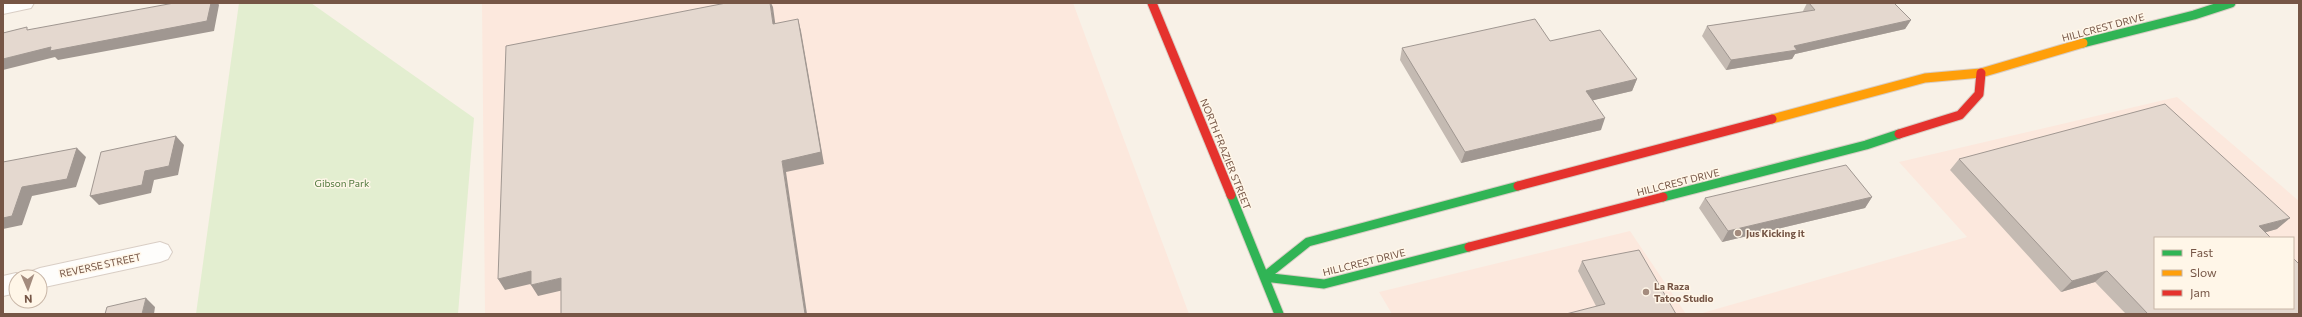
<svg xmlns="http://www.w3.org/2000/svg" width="2302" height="317" font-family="Commissioner,sans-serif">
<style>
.commercial{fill:#fce8dd;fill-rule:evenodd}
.green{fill:#e3eed0}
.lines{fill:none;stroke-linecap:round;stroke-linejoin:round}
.street-casing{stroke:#d9cec5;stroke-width:2}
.fast-casing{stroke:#d8cdc4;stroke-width:11}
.slow-casing{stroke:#d8cdc4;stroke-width:11}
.jam-casing{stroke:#d8cdc4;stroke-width:11}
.street{fill:#fefdfb;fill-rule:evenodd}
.fast{stroke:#30b455;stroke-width:9}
.slow{stroke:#ff9f0a;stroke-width:9}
.jam{stroke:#e5322d;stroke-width:9}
.wall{fill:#c4bab2}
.shaded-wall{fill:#a09791}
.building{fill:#e4d8cf;stroke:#a09791}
.poi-dot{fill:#a48c7e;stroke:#fff6e8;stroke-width:1.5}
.labels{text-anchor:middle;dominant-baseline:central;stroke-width:3;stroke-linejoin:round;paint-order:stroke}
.street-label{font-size:10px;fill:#765646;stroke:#fff6e8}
.park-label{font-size:10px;fill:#4e773b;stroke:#fff6e8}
.poi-label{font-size:10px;font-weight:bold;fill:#765646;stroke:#fff6e8;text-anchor:start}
</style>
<rect width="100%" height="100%" fill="#f8f1e7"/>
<path class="commercial" d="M 482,3 L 1073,3 L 1189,314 L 485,314 Z
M 2177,97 L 2299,201 L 2299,314 L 1699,314 L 1967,237 L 1899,162 ZM 2155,238 L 2293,238 L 2293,308 L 2155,308 Z
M 1630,231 L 1686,314 L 1392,314 L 1379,292 Z"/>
<path class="green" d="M 239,3 L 311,3 L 474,118 L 458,314 L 196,314 Z"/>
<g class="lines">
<defs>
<path id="street" d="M 3,3 L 34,3 L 31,8 L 3,14 Z
M 160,242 L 168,245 L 172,252 L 168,259 L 160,262 L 40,288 L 40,277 L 29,277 L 32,271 L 40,268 Z
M 16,273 L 25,277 L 16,277 L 16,293 L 3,296 L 3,276 Z"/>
<path id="fast" d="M 2083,43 L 2194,15 L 2231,3
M 1231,195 L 1279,314
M 1663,197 L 1866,145 L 1899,134
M 1264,277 L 1308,242 L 1518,186
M 1264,277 L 1324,284 L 1469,247"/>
<path id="slow" d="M 1772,119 L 1925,78 L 1981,73 L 2083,43"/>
<path id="jam" d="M 1152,3 L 1231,195
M 1899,134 L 1960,115 L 1979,94 L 1981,73
M 1518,186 L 1772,119
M 1469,247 L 1663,197"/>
</defs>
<use href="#street" class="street-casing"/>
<use href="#fast" class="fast-casing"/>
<use href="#slow" class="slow-casing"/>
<use href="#jam" class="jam-casing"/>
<use href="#street" class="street"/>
<use href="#fast" class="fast"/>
<use href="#slow" class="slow"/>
<use href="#jam" class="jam"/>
</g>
<path class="wall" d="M 1807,3 L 1894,3 L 1911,20 L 1905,29 L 1795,54 L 1792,59 L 1726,70 L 1702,36 L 1707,26 L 1803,12 L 1803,11 Z
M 1550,41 L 1637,79 L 1632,91 L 1593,100 L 1601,130 L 1461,163 L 1400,60 L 1402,48 Z
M 1959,159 L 2277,229 L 2265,232 L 2299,314 L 2126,314 L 2095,282 L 2061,292 L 1950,170 Z
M 1872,197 L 1865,208 L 1722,242 L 1699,208 L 1705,198 Z
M 1582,261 L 1676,314 L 1596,306 L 1578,271 Z"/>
<path class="shaded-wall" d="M 211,3 L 218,3 L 219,5 L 214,31 L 58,60 L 55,57 L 3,70 L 3,59 Z
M 770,3 L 771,3 L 773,7 L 777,36 L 773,24 Z
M 798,19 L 801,31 L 824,164 L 786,172 L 807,314 L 805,314 L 782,161 Z
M 1911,20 L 1905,29 L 1795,54 L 1792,59 L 1726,70 L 1731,60 Z
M 1637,79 L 1632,91 L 1582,103 L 1586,91 Z
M 1605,118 L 1601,130 L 1461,163 L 1465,152 Z
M 176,136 L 184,145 L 178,175 L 154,180 L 151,193 L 99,205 L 90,196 Z
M 77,148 L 86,157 L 76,187 L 32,196 L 22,225 L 3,229 L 3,218 L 22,187 Z
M 1872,197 L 1865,208 L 1722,242 L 1728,231 Z
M 2290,218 L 2277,229 L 2246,238 L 2259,226 Z
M 531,271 L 539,282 L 505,290 L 498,279 Z
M 2107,271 L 2095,282 L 2061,292 L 2072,281 Z
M 561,278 L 568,289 L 538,296 L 531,285 Z
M 146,298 L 155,307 L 154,314 L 142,314 Z"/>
<path class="building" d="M 174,3 L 211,3 L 207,21 L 50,51 L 51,47 L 3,59 L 3,33 L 27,27 L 27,30 Z
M 726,3 L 770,3 L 773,24 L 798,19 L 821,152 L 782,161 L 805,314 L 561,314 L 561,278 L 531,285 L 531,271 L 498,279 L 506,46 Z
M 1809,3 L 1894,3 L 1911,20 L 1794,46 L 1797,50 L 1731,60 L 1707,26 L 1815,10 Z
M 1535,19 L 1550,41 L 1600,30 L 1637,79 L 1586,91 L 1605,118 L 1465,152 L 1402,48 Z
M 2165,104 L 2290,218 L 2259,226 L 2271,238 L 2155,238 L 2155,308 L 2293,308 L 2293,258 L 2299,264 L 2299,314 L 2148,314 L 2107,271 L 2072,281 L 1959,159 Z
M 176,136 L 169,166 L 145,171 L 142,185 L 90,196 L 101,152 Z
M 77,148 L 67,179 L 22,187 L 12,216 L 3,218 L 3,162 Z
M 1846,165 L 1872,197 L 1728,231 L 1705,198 Z
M 1639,250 L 1676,314 L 1566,314 L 1605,304 L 1582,261 Z
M 146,298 L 142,314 L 105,314 L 107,307 Z"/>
<g class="poi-dot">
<circle cx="1738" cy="233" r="4"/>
<circle cx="1646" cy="292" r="4"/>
</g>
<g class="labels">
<g class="street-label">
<text transform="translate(2103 27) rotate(-15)">HILLCREST DRIVE</text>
<text transform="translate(1226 154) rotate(68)">NORTH FRAZIER STREET</text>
<text transform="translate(1678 182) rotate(-14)">HILLCREST DRIVE</text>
<text transform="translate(1364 262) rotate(-14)">HILLCREST DRIVE</text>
<text transform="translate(100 265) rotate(-12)">REVERSE STREET</text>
</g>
<g class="park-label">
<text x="342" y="183">Gibson Park</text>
</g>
<g class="poi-label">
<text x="1746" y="233">Jus Kicking it</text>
<text x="1654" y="286">La Raza<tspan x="1654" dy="12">Tatoo Studio</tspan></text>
</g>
</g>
<rect width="2302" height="317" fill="none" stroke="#765646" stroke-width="8"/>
<rect x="2154" y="237" width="140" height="72" fill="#fff6e8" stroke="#c8b6a7"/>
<rect x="2162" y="250" width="20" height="6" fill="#30b455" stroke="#c8b6a7"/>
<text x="2190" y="257" font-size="12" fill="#765646">Fast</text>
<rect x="2162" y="270" width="20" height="6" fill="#ff9f0a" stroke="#c8b6a7"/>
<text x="2190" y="277" font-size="12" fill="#765646">Slow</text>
<rect x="2162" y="290" width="20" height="6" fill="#e5322d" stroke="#c8b6a7"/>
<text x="2190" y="297" font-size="12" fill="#765646">Jam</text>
<g transform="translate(28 289) rotate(178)"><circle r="19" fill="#fff6e8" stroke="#c8b6a7"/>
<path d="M0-3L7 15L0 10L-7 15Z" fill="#a48c7e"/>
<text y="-6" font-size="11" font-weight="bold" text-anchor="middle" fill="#765646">N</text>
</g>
</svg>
